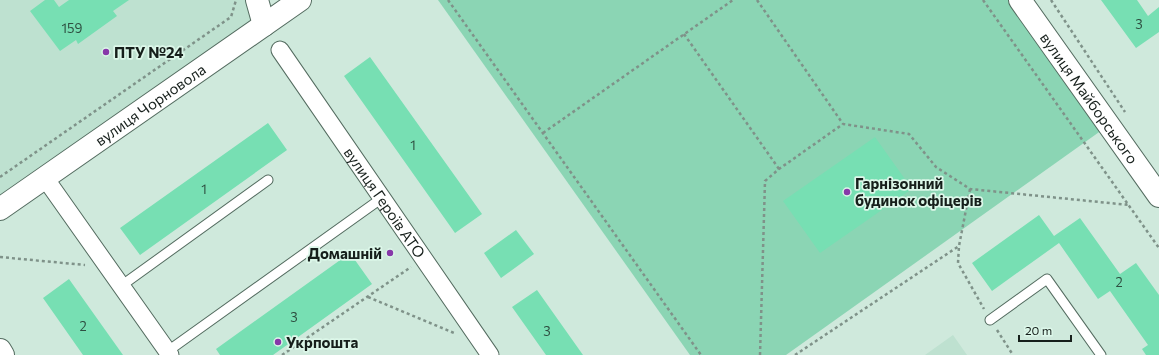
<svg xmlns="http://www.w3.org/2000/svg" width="1159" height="355" font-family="Commissioner,sans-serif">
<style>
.built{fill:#bee1d0}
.green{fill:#8bd5b4}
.building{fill:#77dfb3}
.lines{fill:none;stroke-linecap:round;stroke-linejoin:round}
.lane-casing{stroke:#546c60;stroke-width:11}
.street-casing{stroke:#546c60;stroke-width:19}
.secondary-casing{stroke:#546c60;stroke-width:24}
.path{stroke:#7f9289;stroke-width:2.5;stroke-dasharray:3 3;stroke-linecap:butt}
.lane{stroke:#fff;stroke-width:9}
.street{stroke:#fff;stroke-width:17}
.secondary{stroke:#fff;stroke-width:22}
.poi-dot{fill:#8738a9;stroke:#dcf7e9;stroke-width:1.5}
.labels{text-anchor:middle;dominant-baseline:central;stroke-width:3.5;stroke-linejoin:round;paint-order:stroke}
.number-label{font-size:13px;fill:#2e4f41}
.poi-label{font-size:15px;font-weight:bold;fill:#161f1b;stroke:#dcf7e9;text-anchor:start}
.street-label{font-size:15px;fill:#161f1b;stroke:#dcf7e9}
</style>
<rect width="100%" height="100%" fill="#cfe9dc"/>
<path class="built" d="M 0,0 L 249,0 L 255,22 L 0,199 Z
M 953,335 L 967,355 L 925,355 Z"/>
<path class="green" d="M 438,0 L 1010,0 L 1102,130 L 786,355 L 690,355 Z"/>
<path class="building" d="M 45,0 L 54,0 L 59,7 L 69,0 L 129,0 L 113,11 L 117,16 L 78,44 L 76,40 L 60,51 L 30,11 Z
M 1101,0 L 1137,0 L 1148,16 L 1159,7 L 1159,32 L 1136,48 Z
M 370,57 L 482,214 L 455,233 L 344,76 Z
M 268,123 L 287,150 L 140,255 L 120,228 Z
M 875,137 L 912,189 L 820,253 L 783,201 Z
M 1039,215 L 1054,236 L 1080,218 L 1120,274 L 1136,263 L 1159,295 L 1159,355 L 1146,355 L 1142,349 L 1148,345 L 1110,291 L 1098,299 L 1059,243 L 992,291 L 972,263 Z
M 516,230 L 534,254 L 501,278 L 484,253 Z
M 350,253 L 372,284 L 273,355 L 220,355 L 216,349 Z
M 69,279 L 123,355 L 83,355 L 43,298 Z
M 537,290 L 583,355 L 546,355 L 512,307 Z"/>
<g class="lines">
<defs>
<path id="lane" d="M 121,286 L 268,180
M 990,320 L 1047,279 L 1101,355
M 168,351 L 382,198"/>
<g id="street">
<path id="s1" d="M 280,50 L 490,355"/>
<path d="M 45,178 L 170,355"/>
</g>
<g id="secondary">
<path d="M 257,0 L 264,25"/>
<path id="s2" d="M 1020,0 L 1159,196"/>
<path id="s3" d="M 0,209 L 300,0"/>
<path d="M 0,350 L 3,355"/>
</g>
</defs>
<use href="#lane" class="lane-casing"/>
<use href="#street" class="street-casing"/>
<use href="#secondary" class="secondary-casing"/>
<path class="path" d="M 448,0 L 701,355
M 757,0 L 843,124
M 983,0 L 1159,248
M 1051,0 L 1125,112
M 684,34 L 779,169
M 543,133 L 733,0
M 0,177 L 231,17 L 236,0
M 970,189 L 959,246 L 958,263 L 984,309
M 0,257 L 85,265
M 368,297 L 454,333
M 997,330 L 1013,355
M 282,355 L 411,267
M 760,355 L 765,181 L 779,169 L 843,124 L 909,134 L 936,167 L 970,189 L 1129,205
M 795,355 L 959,246"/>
<use href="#lane" class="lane"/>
<use href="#street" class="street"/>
<use href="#secondary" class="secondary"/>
</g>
<g class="poi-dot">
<circle cx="106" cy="52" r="4"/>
<circle cx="847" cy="192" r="4"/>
<circle cx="390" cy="253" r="4"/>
<circle cx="278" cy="342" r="4"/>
</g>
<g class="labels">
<g class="number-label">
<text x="1139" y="24">3</text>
<text x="72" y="28">159</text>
<text x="413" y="145">1</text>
<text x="204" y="189">1</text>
<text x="1119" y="282">2</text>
<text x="294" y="317">3</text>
<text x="83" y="326">2</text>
<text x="547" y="331">3</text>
</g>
<g class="poi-label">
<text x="114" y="52">ПТУ №24</text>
<text x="855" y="183">Гарнізонний<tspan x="855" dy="17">будинок офіцерів</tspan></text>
<text x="382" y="253" text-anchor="end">Домашній</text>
<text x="286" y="342">Укрпошта</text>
</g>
<g class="street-label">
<text stroke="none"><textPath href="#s2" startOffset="120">вулиця Майборського</textPath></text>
<text stroke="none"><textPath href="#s3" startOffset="183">вулиця Чорновола</textPath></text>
<text stroke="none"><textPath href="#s1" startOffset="185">вулиця Героїв АТО</textPath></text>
</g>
</g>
<path d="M1019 335v6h52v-6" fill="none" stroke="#161f1b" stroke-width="2"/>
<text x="1025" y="335" font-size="12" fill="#161f1b" stroke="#dcf7e9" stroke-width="3" paint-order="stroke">20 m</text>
</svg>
